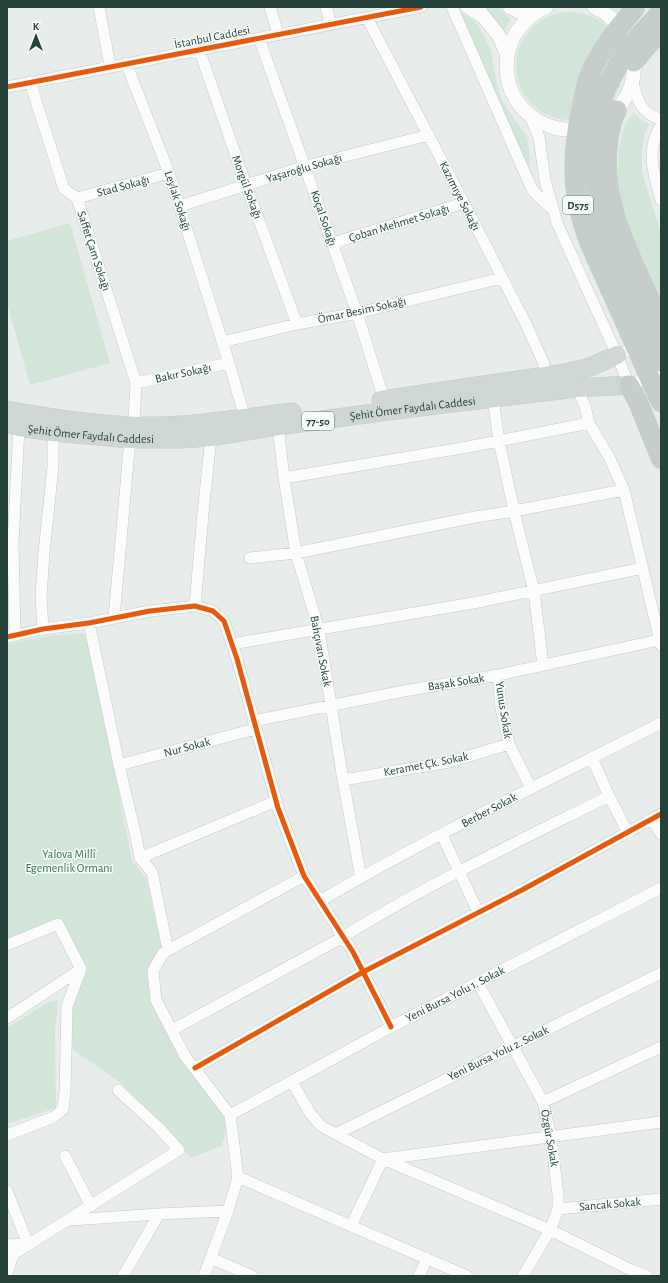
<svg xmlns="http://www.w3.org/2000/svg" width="668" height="1283" font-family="'Alegreya Sans',sans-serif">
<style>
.green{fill:#d1e6d8}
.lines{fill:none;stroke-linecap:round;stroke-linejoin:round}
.minor-casing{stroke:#c5cac8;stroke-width:12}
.tertiary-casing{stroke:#c5cac8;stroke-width:15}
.primary-casing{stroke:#c3ccc9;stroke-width:19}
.trunk-casing{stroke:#c3ccc9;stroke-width:20}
.minor{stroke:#fcfcfc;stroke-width:11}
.tertiary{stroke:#fcfcfc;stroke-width:14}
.primary{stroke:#cfd7d5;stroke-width:18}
.trunk{stroke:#c6cecc;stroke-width:19}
.trunk-bridge-casing{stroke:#c3ccc9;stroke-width:20;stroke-linecap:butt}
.trunk-bridge{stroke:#c6cecc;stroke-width:19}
.cycleway-casing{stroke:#f7fbf9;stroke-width:8}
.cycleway{stroke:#e8590c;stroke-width:5}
.labels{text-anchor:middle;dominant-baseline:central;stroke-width:3;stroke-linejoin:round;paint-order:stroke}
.shield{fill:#f7fbf9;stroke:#637a73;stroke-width:1}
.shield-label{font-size:11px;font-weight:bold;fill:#24423a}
.street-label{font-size:12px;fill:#24423a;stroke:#f7fbf9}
.park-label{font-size:12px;fill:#2d7a4b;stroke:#f7fbf9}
</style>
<rect width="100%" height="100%" fill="#e8edeb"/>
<path class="green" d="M 485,7 L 498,7 L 511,20 L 504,31 Z
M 459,11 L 475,21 L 484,35 L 491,51 L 496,81 L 502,101 L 527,137 L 530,154 L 529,173 Z
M516 66a54 54 0 1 1 108 0a54 54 0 1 1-108 0Z
M 634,113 L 641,120 L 649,124 L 645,132 L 642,148 L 642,171 L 650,199 L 661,232 L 661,298 C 640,251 612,205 619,152 C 620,143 621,133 625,125 C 627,121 631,117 634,113 Z
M 70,223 L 110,363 L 30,385 L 7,303 L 7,241 Z
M 85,633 L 113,761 L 132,861 L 146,878 L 163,953 L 153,971 L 156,1000 L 172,1030 L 181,1060 L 195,1068 L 230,1115 L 222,1146 L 191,1158 L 156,1118 L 122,1084 L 65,1044 L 67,1006 L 81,969 L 58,924 L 7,945 L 7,644 L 46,636 Z
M 58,1000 L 55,1032 L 56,1108 L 7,1124 L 7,1028 L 48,1002 Z"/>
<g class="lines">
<defs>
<path id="minor" d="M 99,7 L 110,66
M 270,7 L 278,34
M 326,7 L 329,18 L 327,25
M 452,7 L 530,185 L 534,192 L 552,209
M 466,7 L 482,17
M 367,18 L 464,203 L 526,324 L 544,364 L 544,370 L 543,377
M 259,38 L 357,313 L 384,399
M 199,49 L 246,185 L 297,324
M 126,63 L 169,173 L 229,363 L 245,418
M 30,82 L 64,189 L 77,198 L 136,383 L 134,421 L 130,425
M 633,82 C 637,100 641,114 661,119
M 7,87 L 421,7
M 530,116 L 539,137 L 545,180 L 557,223 L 617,355
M 661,126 C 645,149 654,176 661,200
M 77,198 L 169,173
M 180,206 L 306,166 L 429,135
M 333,243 L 464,203
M 222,342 L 297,324 L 357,313 L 502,278
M 640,345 L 617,355 L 629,385 L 661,373
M 136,383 L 229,363
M 577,388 L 585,406 L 589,423 L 609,457 L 624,490 L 661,645
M 493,398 L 499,441 L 514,511 L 534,591 L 543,665
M 278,426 L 284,478 L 296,553 L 319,630 L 343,780 L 361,878
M 284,478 L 468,447 L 589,423
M 250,558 L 296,553 L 475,517 L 514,511 L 624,490
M 195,606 L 203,513 L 211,437
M 114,618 L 130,439
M 89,623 L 119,765 L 135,832 L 140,858 L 152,872 L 168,950
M 43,629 L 41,597 L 44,553 L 53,466 L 53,432
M 15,635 L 13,543 L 19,427
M 7,637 L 43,629 L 89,623 L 150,611 L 195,606 L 213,611 L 224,621 L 237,659 L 278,808 L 304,876 L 353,952 L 391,1027
M 232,644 L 473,603 L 643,568
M 498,675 L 501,708 L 509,744 L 531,788
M 253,721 L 404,691 L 498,675 L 659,640
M 592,758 L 609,796 L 628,833
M 119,765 L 255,729
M 343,780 L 449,762 L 509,744
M 652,819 L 661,834
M 442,835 L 478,912
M 140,858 L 276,801
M 320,901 C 431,836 547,781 661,723
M 7,945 L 58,924 L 81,969
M 478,983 L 543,1102 L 551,1137 L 558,1195 L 558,1209 L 550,1230 L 523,1276
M 7,1018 L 81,969 L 67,1006 L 65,1092 L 63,1109 L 54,1117 L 7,1135
M 172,1030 L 343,937 C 428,884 519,841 609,796
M 195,1068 L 363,972 L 522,890 L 661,814
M 292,1082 L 310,1113 L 321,1126 L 336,1134 L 383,1159 L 550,1230 L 631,1270 L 647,1276
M 543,1102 L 661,1047
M 230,1115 L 391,1027 L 661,888
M 336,1134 L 661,973
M 65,1156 L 91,1206
M 238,1177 L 467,1276
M 7,1191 L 28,1244 L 7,1245
M 558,1209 L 661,1199
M 71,1220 L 159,1214 L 228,1211
M 351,1226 L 383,1159 L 661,1122
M 7,1258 L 179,1150 L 159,1128 L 118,1090
M 211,1258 L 252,1276
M 7,1275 L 13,1254
M 123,1276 L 159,1214
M 204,1276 L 228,1211 L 238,1177 L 230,1115 L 185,1056 L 156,1000 L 153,971 L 163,953 L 304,876
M 419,1276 L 427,1258"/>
<path id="tertiary" d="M 476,7 L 499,36 L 507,54
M 510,7 L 520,12 L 531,15
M 546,7 C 492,31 494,106 549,126 C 560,130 574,131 586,128
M 594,7 C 608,13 617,22 626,34
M 610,116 C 629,100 637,78 633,53"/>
<g id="primary">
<path d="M 381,400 L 566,373 L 590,367 L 617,355"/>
<path d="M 7,410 C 50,418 96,425 140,426 C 191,427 242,418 292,412"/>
<path id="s1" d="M 7,423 L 19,427 L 53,432 L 130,439 L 181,439 L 211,437 L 278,426 L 396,410 L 577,388 L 629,385"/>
</g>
<path id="trunk" d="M 634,62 L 648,45 L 661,32
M 617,110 C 611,122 609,132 608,145 C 600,210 637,266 661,324
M 629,385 L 638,402 L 661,459"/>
</defs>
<use href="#minor" class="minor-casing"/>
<use href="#tertiary" class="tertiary-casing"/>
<use href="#primary" class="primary-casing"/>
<use href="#trunk" class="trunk-casing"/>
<use href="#minor" class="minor"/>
<use href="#tertiary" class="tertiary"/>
<use href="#primary" class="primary"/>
<use href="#trunk" class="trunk"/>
<defs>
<path id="trunk-bridge" d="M 636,7 C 619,27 602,48 591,72 C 585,86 583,102 580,116 C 571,164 572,196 589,242 L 661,403
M 661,12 L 627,49 L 605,90 L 598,119 L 593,162 L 598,204 L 606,231 L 661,362"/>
</defs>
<use href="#trunk-bridge" class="trunk-bridge-casing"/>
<use href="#trunk-bridge" class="trunk-bridge"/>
<defs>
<path id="cycleway" d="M 7,87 L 421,7
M 7,637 L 43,629 L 89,623 L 150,611 L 195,606 L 213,611 L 224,621 L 237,659 L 278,808 L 304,876 L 353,952 L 391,1027
M 195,1068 L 363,972 L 522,890 L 661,814"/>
</defs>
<use href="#cycleway" class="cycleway-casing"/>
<use href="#cycleway" class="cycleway"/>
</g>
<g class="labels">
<g class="shield">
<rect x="563" y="196" width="30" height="18" rx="3"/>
<rect x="302" y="412" width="32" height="18" rx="3"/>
</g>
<g class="shield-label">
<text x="578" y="205">D575</text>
<text x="318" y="421">77-50</text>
</g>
<g class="street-label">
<text transform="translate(212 37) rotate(-11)">İstanbul Caddesi</text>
<text transform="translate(304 168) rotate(-16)">Yaşaroğlu Sokağı</text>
<text transform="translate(123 186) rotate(-15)">Stad Sokağı</text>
<text transform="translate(247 187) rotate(70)">Morgül Sokağı</text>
<text transform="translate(460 196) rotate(63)">Kazımıye Sokağı</text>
<text transform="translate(178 201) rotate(72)">Leylak Sokağı</text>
<text transform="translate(324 218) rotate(71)">Koçal Sokağı</text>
<text transform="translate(399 223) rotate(-17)">Çoban Mehmet Sokağı</text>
<text transform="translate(94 251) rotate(72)">Saffet Çam Sokağı</text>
<text transform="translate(362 310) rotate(-12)">Ömar Besim Sokağı</text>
<text transform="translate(183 373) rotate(-12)">Bakır Sokağı</text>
<text stroke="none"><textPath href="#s1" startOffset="409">Şehit Ömer Faydalı Caddesi</textPath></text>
<text stroke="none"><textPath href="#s1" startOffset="85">Şehit Ömer Faydalı Caddesi</textPath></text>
<text transform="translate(321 651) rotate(79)">Bahçıvan Sokak</text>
<text transform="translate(456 682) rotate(-9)">Başak Sokak</text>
<text transform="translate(504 710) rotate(81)">Yunus Sokak</text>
<text transform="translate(187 747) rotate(-15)">Nur Sokak</text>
<text transform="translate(426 764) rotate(-11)">Keramet Çk. Sokak</text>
<text transform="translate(489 810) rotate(-28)">Berber Sokak</text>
<text transform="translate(455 994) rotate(-27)">Yeni Bursa Yolu 1. Sokak</text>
<text transform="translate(498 1053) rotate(-26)">Yeni Bursa Yolu 2. Sokak</text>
<text transform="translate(550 1138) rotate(80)">Özgür Sokak</text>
<text transform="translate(610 1204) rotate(-5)">Sancak Sokak</text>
</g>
<g class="park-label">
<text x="69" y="854">Yalova Millî<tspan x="69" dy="14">Egemenlik Ormanı</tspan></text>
</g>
</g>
<rect width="668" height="1283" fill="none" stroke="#24423a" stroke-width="16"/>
<g transform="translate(36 36)" stroke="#f7fbf9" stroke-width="3" paint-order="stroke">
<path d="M0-3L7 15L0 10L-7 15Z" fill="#24423a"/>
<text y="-6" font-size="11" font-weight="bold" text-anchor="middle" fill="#24423a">K</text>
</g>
</svg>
